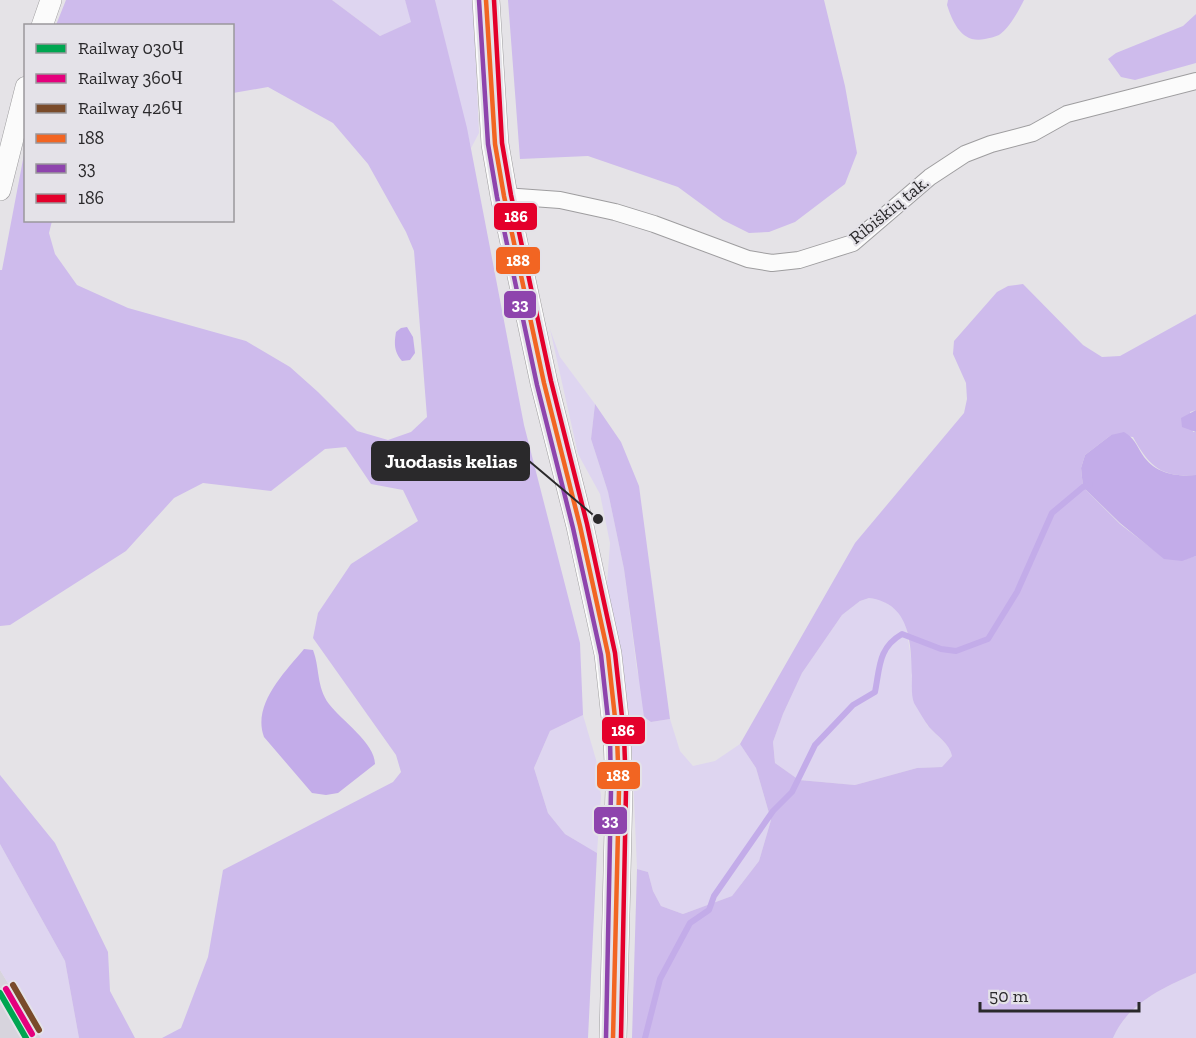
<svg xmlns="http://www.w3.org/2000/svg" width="1196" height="1038" font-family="'Zilla Slab',serif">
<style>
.built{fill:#d7d4dd}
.green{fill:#ded5f0}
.forest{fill:#cebbec;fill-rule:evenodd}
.water{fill:#c3ace9}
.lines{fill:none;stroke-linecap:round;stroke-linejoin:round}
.stream{stroke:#c3ace9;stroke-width:6}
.minor-casing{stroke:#9e9d9f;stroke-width:18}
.tertiary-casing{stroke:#9e9d9f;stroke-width:22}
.primary-casing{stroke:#9e9d9f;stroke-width:28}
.minor{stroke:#fbfbfb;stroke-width:16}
.tertiary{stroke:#fbfbfb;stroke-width:21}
.primary{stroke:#fbfbfb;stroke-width:27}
.bus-1-casing{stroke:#e4e2e8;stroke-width:9}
.bus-2-casing{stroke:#e4e2e8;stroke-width:9}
.bus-3-casing{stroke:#e4e2e8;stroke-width:9}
.bus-1{stroke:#f26522;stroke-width:4.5}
.bus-2{stroke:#8e44ad;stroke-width:4.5}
.bus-3{stroke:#e4002b;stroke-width:4.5}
.rail-1-casing{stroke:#e4e2e8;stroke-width:10}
.rail-2-casing{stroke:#e4e2e8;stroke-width:10}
.rail-3-casing{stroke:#e4e2e8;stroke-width:10}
.rail-1{stroke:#00a651;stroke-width:6}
.rail-2{stroke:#e5007d;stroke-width:6}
.rail-3{stroke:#7a4b2a;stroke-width:6}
.labels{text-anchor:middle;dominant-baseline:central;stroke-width:4.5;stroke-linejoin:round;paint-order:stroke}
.street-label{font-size:18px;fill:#2a292b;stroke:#e4e2e8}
.leader{fill:none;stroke:#2a292b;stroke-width:2}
.callout-dot{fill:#2a292b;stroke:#e4e2e8;stroke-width:2}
.callout{fill:#2a292b;stroke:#2a292b;stroke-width:2}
.callout-label{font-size:20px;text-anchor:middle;font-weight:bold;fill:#fff}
.line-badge{stroke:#e4e2e8;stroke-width:2}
.badge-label{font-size:16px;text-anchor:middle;font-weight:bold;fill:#fff}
</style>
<rect width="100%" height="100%" fill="#e5e3e7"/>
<path class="built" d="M 0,970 L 41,1038 L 0,1038 Z"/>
<path class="green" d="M 332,0 L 405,0 L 412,22 L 380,36 Z
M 435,0 L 473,0 L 479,133 L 471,148 Z
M 550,329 L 560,357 L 595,404 L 591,439 L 608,492 L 624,569 L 637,670 L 651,722 L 670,719 L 680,751 L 693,766 L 715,761 L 740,744 L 756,768 L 771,820 L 759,861 L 732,896 L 683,914 L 661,906 L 653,891 L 648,872 L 637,869 L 631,728 L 607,585 L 610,543 L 600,494 L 578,454 Z
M 869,598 L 880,599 L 897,610 L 905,620 L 912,664 L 927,725 L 951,749 L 952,756 L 942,767 L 917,768 L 855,785 L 799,780 L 775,763 L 773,742 L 783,714 L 802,673 L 842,615 L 860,601 Z
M 583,715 L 597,763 L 601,796 L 597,853 L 565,834 L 548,813 L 534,768 L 550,731 Z
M 0,844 L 65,961 L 79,1038 L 41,1038 L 0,970 Z
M 1196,973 L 1196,1038 L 1113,1038 C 1128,1003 1163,988 1196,973 Z"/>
<path class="forest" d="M 66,0 L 332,0 L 380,36 L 411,22 L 405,0 L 435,0 L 467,128 L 524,425 L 580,643 L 583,715 L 550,731 L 534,768 L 548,813 L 565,834 L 597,853 L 588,1038 L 162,1038 L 181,1028 L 208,957 L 223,870 L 393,782 L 401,772 L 396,755 L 313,638 L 318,613 L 351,564 L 418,521 L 403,490 L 371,484 L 346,447 L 325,449 L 271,491 L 203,483 L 174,498 L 126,551 L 10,625 L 0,626 L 0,270 L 2,270 L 25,149 L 26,220 L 52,221 L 49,233 L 55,254 L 77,285 L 128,308 L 246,341 L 290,367 L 318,392 L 357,431 L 388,440 L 411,432 L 427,417 L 414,251 L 406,232 L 368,164 L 333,123 L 268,87 L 233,93 L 232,26 L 56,25 Z
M 508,0 L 824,0 L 845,86 L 857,153 L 845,184 L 795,222 L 769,232 L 749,233 L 723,220 L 678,187 L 588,156 L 520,159 Z
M 948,0 L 1024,0 C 1019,10 1009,29 999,35 C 995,37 989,38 985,39 C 962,44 953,23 947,5 Z
M 1196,14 L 1196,63 L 1135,80 L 1121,77 L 1108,59 L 1116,53 L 1183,26 Z
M 1023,284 L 1083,345 L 1102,357 L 1120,356 L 1196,314 L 1196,410 L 1190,412 L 1193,432 L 1196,432 L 1196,475 C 1161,478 1149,466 1133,437 L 1111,435 L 1085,455 L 1081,468 L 1083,487 L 1120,524 L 1164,558 L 1182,560 L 1196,556 L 1196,973 C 1163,988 1128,1003 1113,1038 L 632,1038 L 637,869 L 648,872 L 653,891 L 661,906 L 683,914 L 732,896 L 759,861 L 771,820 L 756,768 L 740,744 L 855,543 L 964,413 L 967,399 L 966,383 L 953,354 L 954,341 L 997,292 L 1008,286 ZM 869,598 C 910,603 911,642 912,675 C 912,684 911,695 914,703 C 919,711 924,720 929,727 C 937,736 950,744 952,756 L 942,767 L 917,768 L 855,785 L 799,780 L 775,763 L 773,742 L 783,714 L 802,673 L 842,615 L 860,601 Z
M 595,404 L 621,442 L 639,486 L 670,719 L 651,722 L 644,717 L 624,569 L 608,492 L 591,439 Z
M 0,775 L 55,843 L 108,952 L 110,991 L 135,1038 L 79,1038 L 65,961 L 0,844 Z"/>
<path class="water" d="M 407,327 L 413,337 L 415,353 L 410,360 L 402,361 C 394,352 394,344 396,332 L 401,328 Z
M 1196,410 L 1196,432 L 1182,427 L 1181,418 Z
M 1124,432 C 1134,438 1136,444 1142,454 C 1154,473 1175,477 1196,475 L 1196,556 L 1182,561 L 1164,559 L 1120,523 L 1083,487 L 1081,468 L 1085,455 L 1111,435 Z
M 304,649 L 313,650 C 320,668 316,686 329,704 C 341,720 375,743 375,764 L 338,793 L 326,795 L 312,793 L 264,737 C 252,705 284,673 304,649 Z"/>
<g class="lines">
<path class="stream" d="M 645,1038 L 660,979 L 690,923 L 709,910 L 714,896 L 773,811 L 792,792 L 815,745 L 853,705 L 875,692 C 880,667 878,648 902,634 L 941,649 L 956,651 L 988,639 L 1017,592 L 1052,513 L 1083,487 L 1090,485"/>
<defs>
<path id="minor" d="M 504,196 L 560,200 L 615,212 L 654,224 L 748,259 L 772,263 L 799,260 L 853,243 L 930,177 L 965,154 L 991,144 L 1033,133 L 1067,114 L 1196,81"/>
<path id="tertiary" d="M 42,26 L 51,0
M 0,190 L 26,87"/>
<path id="primary" d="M 486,0 L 495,144 L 504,196 L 544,383 L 580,526 L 608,654 L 617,736 L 619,790 L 613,1038"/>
</defs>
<use href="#minor" class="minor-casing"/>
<use href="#tertiary" class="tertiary-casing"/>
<use href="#primary" class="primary-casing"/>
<use href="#minor" class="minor"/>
<use href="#tertiary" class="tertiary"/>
<use href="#primary" class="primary"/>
<defs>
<path id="bus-1" d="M 486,0 L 495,144 L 504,196 L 544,383 L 580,526 L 608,654 L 617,736 L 619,790 L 613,1038"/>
<path id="bus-2" d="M 479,0 L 488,144 L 497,197 L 537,385 L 573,528 L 601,655 L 610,737 L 611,790 L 606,1038"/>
<path id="bus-3" d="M 494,0 L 502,143 L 511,195 L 551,381 L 587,524 L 615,653 L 624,735 L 626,790 L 621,1038"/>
</defs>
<use href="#bus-1" class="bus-1-casing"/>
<use href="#bus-2" class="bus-2-casing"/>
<use href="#bus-3" class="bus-3-casing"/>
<use href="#bus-1" class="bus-1"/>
<use href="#bus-2" class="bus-2"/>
<use href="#bus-3" class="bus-3"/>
<defs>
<path id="rail-1" d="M 0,993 L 26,1038"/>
<path id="rail-2" d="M 6,989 L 32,1034"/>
<path id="rail-3" d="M 13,985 L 39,1030"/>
</defs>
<use href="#rail-1" class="rail-1-casing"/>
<use href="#rail-2" class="rail-2-casing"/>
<use href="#rail-3" class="rail-3-casing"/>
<use href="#rail-1" class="rail-1"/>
<use href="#rail-2" class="rail-2"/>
<use href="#rail-3" class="rail-3"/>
</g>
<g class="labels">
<g class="street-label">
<text transform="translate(889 210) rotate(-39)">Ribiškių tak.</text>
</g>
</g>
<path class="leader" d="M598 519L529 461"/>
<circle class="callout-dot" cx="598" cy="519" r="6"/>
<rect class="callout" x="372" y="442" width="157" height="38" rx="6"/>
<g class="callout-label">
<text x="451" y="468">Juodasis kelias</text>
</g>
<g class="line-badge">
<rect x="493" y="202" width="45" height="29" rx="6" fill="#e4002b"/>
<rect x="495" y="246" width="46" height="29" rx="6" fill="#f26522"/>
<rect x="503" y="290" width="34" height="29" rx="6" fill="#8e44ad"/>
<rect x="601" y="716" width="45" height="29" rx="6" fill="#e4002b"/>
<rect x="596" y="761" width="45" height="29" rx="6" fill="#f26522"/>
<rect x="593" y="806" width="35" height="29" rx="6" fill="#8e44ad"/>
</g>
<g class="badge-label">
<text x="516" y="222">186</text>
<text x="518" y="266">188</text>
<text x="520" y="310">33</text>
<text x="623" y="736">186</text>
<text x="618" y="781">188</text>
<text x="610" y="826">33</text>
</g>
<rect x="24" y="24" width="210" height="198" fill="#e4e2e8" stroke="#9a989c" stroke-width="1.5"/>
<rect x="36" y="44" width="30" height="9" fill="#00a651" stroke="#9a989c" stroke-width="1.5"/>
<text x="78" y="54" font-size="18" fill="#2a292b">Railway 030Ч</text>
<rect x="36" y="74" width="30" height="9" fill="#e5007d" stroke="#9a989c" stroke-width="1.5"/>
<text x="78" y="84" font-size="18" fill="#2a292b">Railway 360Ч</text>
<rect x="36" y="104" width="30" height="9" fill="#7a4b2a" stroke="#9a989c" stroke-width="1.5"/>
<text x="78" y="114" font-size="18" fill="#2a292b">Railway 426Ч</text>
<rect x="36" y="134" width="30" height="9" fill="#f26522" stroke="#9a989c" stroke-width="1.5"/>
<text x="78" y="144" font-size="18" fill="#2a292b">188</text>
<rect x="36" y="164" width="30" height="9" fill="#8e44ad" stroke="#9a989c" stroke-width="1.5"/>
<text x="78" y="174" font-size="18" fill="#2a292b">33</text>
<rect x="36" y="194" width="30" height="9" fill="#e4002b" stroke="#9a989c" stroke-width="1.5"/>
<text x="78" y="204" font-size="18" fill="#2a292b">186</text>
<path d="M980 1002v9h159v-9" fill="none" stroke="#2a292b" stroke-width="3"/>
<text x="989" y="1002" font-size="18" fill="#2a292b" stroke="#e4e2e8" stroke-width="4.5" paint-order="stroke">50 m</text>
</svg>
